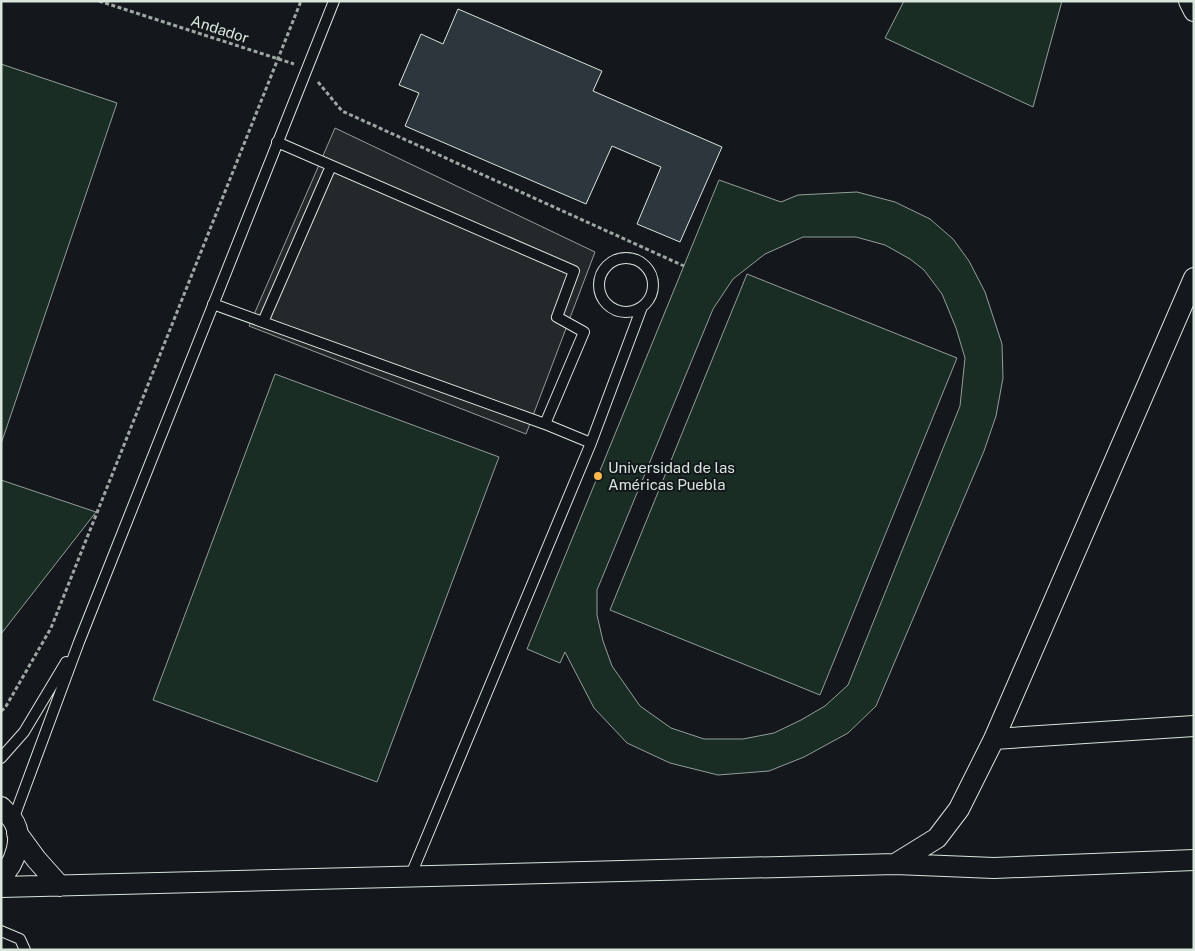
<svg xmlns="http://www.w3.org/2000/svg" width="1195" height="951" font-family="'Public Sans',sans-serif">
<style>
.green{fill:#1a2d24;stroke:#939e99;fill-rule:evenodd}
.parking{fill:#24282b;stroke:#939e99}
.building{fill:#2c363c;stroke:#d8e6dc}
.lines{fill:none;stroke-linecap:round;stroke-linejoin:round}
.lane-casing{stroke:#d8e6dc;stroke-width:12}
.street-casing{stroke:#d8e6dc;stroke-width:22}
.path{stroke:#9da8a2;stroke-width:3;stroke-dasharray:4 2.5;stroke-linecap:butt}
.lane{stroke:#14181c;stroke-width:10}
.street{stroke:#14181c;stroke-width:20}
.poi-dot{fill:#ffb74d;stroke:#14181c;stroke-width:2}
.labels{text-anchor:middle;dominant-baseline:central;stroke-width:4;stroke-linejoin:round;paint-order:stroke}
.street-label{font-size:15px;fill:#d8e6dc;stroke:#14181c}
.poi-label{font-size:15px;fill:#d8e6dc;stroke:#14181c;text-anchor:start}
</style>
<rect width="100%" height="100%" fill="#14181c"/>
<path class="green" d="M 904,1 L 1062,1 L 1033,107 L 885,38 Z
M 1,64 L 117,103 L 1,444 Z
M 719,180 L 781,202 L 798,195 L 857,192 L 895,202 L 930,219 L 953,239 L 969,261 L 985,292 L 1002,344 L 1003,378 L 996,416 L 984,451 L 876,706 L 848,733 L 804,757 L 769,771 L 718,775 L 670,763 L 627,743 L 594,708 L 565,652 L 560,663 L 527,649 ZM 803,237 L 856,237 L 885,245 L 910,259 L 924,270 L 942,294 L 956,328 L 965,358 L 960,406 L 848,685 L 825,706 L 801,720 L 774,733 L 743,739 L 704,739 L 671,728 L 640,706 L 612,666 L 603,641 L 597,615 L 597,590 L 713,309 L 733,279 L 765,254 Z
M 747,274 L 957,358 L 820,695 L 610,610 Z
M 275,374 L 499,457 L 377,782 L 153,700 Z
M 1,480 L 96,512 L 1,634 Z"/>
<path class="parking" d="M 335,128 L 595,252 L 526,434 L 249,326 Z"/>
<path class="building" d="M 458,9 L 602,71 L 593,91 L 722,147 L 680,242 L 637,224 L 661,167 L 612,146 L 586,204 L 405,126 L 419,93 L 399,85 L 421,34 L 443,44 Z"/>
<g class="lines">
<defs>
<path id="lane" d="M 277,142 L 574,271 L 557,317 L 584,332 L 545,424
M599 285a27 27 0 1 1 54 0a27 27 0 1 1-54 0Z
M 213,304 L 545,424 L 591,443 L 410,877
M 263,322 L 331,166
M 591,443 L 642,307
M 1,758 L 24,732 L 66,662
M 13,820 L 79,642 L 334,1
M 1,931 L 20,939 L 25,950"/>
<path id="street" d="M 1189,1 L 1194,11
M 994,739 L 1194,726
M 1,807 C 5,811 9,815 12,819 C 25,837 15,864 1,877
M 17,833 L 36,859 L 60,886
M 895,864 L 937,838 L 959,809 L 994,739 L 1194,278
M 1,887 L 895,864 L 994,868 L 1194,860"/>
</defs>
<use href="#lane" class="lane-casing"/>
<use href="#street" class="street-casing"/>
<path class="path" d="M 99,1 L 294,64
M 318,82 L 342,111 L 684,266
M 1,711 L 5,708 L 51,628 L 301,1"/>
<use href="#lane" class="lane"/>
<use href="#street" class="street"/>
</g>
<circle class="poi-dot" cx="598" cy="476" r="5"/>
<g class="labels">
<g class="street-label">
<text transform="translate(220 29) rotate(18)">Andador</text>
</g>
<g class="poi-label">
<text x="608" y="467">Universidad de las<tspan x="608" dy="17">Américas Puebla</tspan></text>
</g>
</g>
<rect width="1195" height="951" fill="none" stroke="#d8e6dc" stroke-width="5"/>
</svg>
